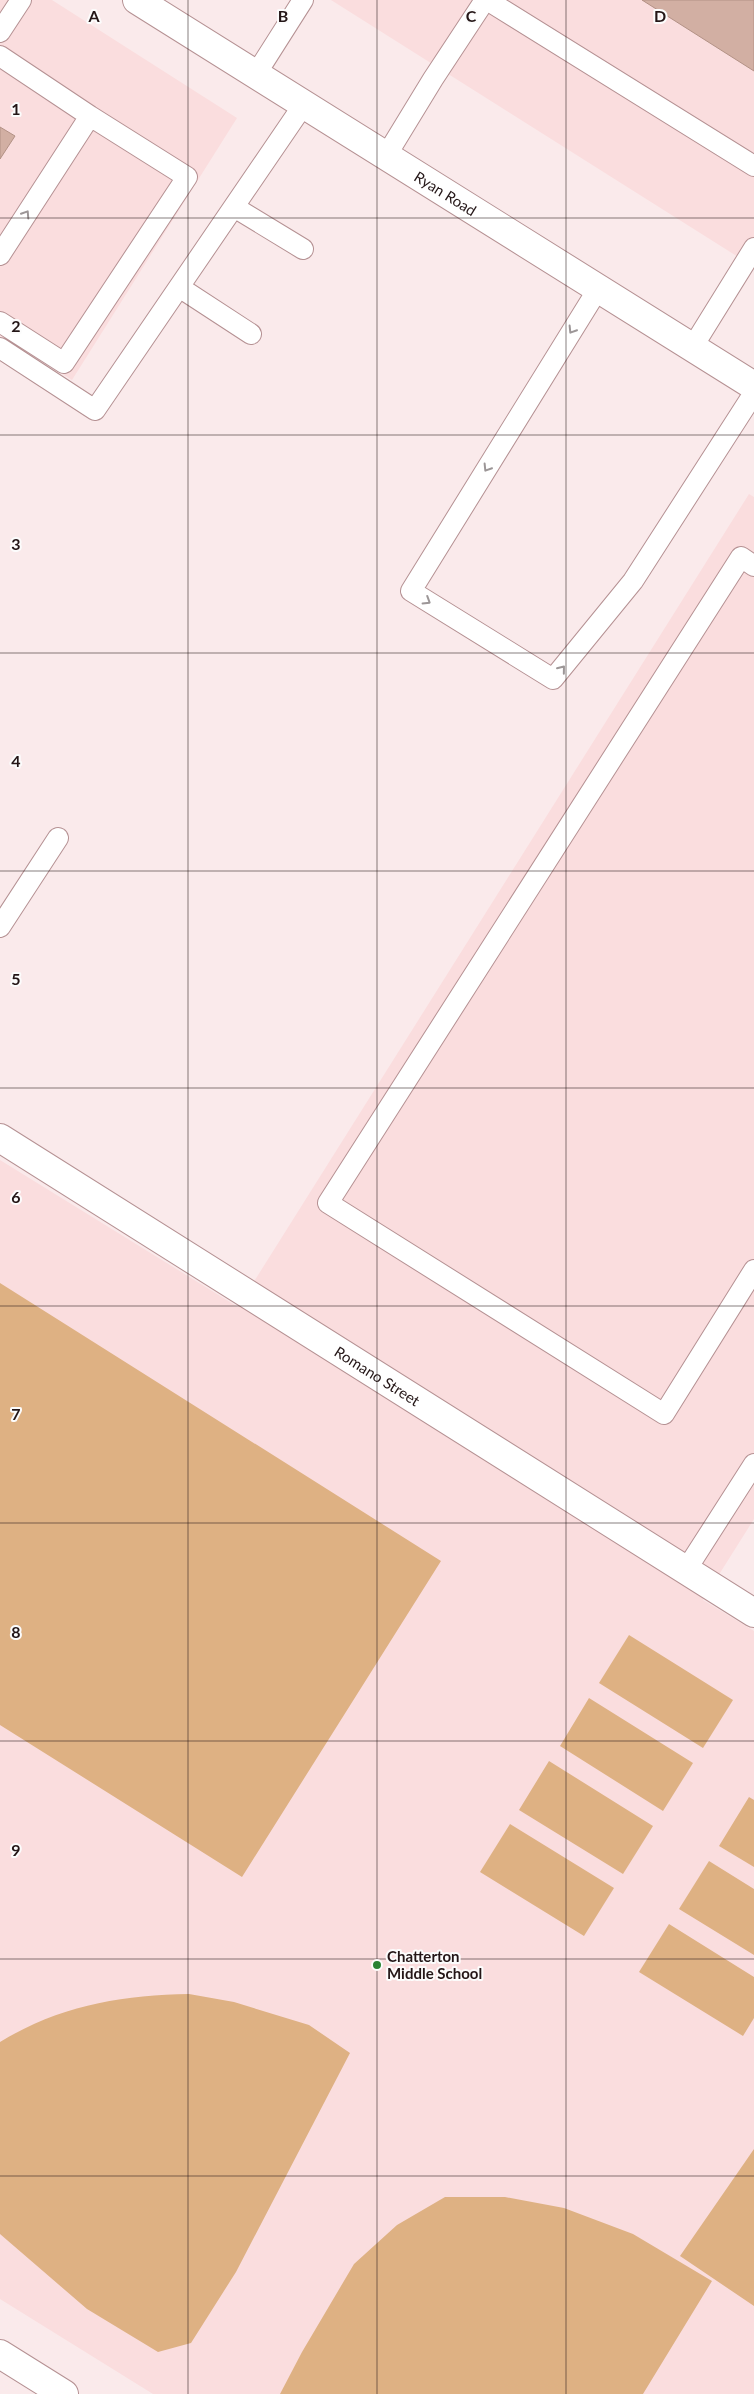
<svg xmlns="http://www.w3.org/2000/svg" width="754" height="2394" font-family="Lato,sans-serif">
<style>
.built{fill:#faddde}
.green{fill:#deb183}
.building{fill:#d2afa3;stroke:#b29185}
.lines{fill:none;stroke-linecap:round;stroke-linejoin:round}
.service-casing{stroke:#b59193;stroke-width:22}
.minor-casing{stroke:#b59193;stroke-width:30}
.secondary-casing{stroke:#b59193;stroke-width:30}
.service{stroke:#fff;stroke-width:20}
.minor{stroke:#fff;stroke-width:28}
.secondary{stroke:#fff;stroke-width:28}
.oneway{stroke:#9c9697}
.grid{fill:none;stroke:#241617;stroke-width:1;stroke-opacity:0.55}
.poi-dot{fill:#298232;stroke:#fcfcfc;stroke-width:2}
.labels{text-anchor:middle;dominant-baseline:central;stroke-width:4;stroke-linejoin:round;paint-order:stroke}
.street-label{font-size:15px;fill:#241617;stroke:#fcfcfc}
.poi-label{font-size:15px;font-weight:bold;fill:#241617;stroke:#fcfcfc;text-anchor:start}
.grid-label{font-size:16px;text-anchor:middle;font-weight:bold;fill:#241617;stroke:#fcfcfc;stroke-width:4;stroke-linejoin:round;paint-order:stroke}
</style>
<rect width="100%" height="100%" fill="#faeaeb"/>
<path class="built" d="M 0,0 L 52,0 L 237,118 L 72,380 L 0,336 Z
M 331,0 L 754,0 L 754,267 Z
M 749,494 L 754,497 L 754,1519 L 703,1600 L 754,1631 L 754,2394 L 153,2394 L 0,2299 L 0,1160 L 238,1307 Z"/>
<path class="green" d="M 0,1283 L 441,1561 L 242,1877 L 0,1725 Z
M 629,1635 L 733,1700 L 703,1748 L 599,1683 Z
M 589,1698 L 693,1763 L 663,1811 L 560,1746 Z
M 549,1761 L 653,1826 L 623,1874 L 519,1810 Z
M 749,1797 L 754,1800 L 754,1867 L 719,1846 Z
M 510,1824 L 614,1888 L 584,1936 L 480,1872 Z
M 709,1861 L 754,1889 L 754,1955 L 679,1909 Z
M 669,1924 L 754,1977 L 754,2018 L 743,2036 L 639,1972 Z
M 189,1994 L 234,2002 L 309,2025 L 350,2053 L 236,2272 L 191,2343 L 158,2352 L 87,2309 L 0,2234 L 0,2042 C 59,2006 121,1995 189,1994 Z
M 754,2149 L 754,2306 L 680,2256 Z
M 445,2197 L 505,2197 L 564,2208 L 633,2234 L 712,2281 L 643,2394 L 280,2394 L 302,2352 L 354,2264 L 397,2225 Z"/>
<path class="building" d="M 642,0 L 754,0 L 754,71 Z
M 0,127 L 15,136 L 0,159 Z"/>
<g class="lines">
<defs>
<path id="service" d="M 487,0 L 754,166
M 0,32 L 21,0
M 0,56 L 90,116 L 187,177 L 64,363 L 0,322
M 256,74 L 303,0
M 386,156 L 433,79 L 485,0
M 234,207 L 303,249
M 0,255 L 90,116
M 179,287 L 251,334
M 598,289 L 411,591 L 553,679 L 633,581 L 754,393
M 0,348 L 95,410 L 304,104
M 692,348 L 754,248
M 754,566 L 741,557 L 328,1203 L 664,1414 L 754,1270
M 0,927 L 58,838
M 686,1570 L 754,1464"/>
<g id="minor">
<path id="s1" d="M 0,1138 L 754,1613"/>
<path d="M 0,2354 L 64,2394"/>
</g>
<g id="secondary">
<path id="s2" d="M 137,0 L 754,386"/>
</g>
</defs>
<use href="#service" class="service-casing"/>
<use href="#minor" class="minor-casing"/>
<use href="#secondary" class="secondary-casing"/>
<use href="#service" class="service"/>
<use href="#minor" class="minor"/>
<use href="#secondary" class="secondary"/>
</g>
<defs><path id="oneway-chevron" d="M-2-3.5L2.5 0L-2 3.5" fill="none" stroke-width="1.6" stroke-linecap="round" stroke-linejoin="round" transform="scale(1.25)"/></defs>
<g class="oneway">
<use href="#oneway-chevron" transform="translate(26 214) rotate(-57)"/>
<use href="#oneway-chevron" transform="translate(572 330) rotate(122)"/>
<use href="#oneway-chevron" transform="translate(487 468) rotate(122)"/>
<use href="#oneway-chevron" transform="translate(427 601) rotate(32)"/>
<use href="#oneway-chevron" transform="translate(562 669) rotate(-51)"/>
</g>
<path class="grid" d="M 188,0 L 188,2394M 377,0 L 377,2394M 566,0 L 566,2394M 0,218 L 754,218M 0,435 L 754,435M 0,653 L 754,653M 0,871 L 754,871M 0,1088 L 754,1088M 0,1306 L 754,1306M 0,1523 L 754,1523M 0,1741 L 754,1741M 0,1959 L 754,1959M 0,2176 L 754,2176"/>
<circle class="poi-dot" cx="377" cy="1965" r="5"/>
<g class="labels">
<g class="street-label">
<text stroke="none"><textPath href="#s2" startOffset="364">Ryan Road</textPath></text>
<text stroke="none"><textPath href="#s1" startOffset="446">Romano Street</textPath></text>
</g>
<g class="poi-label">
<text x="387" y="1956">Chatterton<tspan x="387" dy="17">Middle School</tspan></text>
</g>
</g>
<g class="grid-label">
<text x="94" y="22">A</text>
<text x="283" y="22">B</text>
<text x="471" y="22">C</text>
<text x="660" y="22">D</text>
<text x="16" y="115">1</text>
<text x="16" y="332">2</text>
<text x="16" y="550">3</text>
<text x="16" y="767">4</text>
<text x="16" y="985">5</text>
<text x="16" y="1203">6</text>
<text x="16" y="1420">7</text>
<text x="16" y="1638">8</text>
<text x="16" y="1856">9</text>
</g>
</svg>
